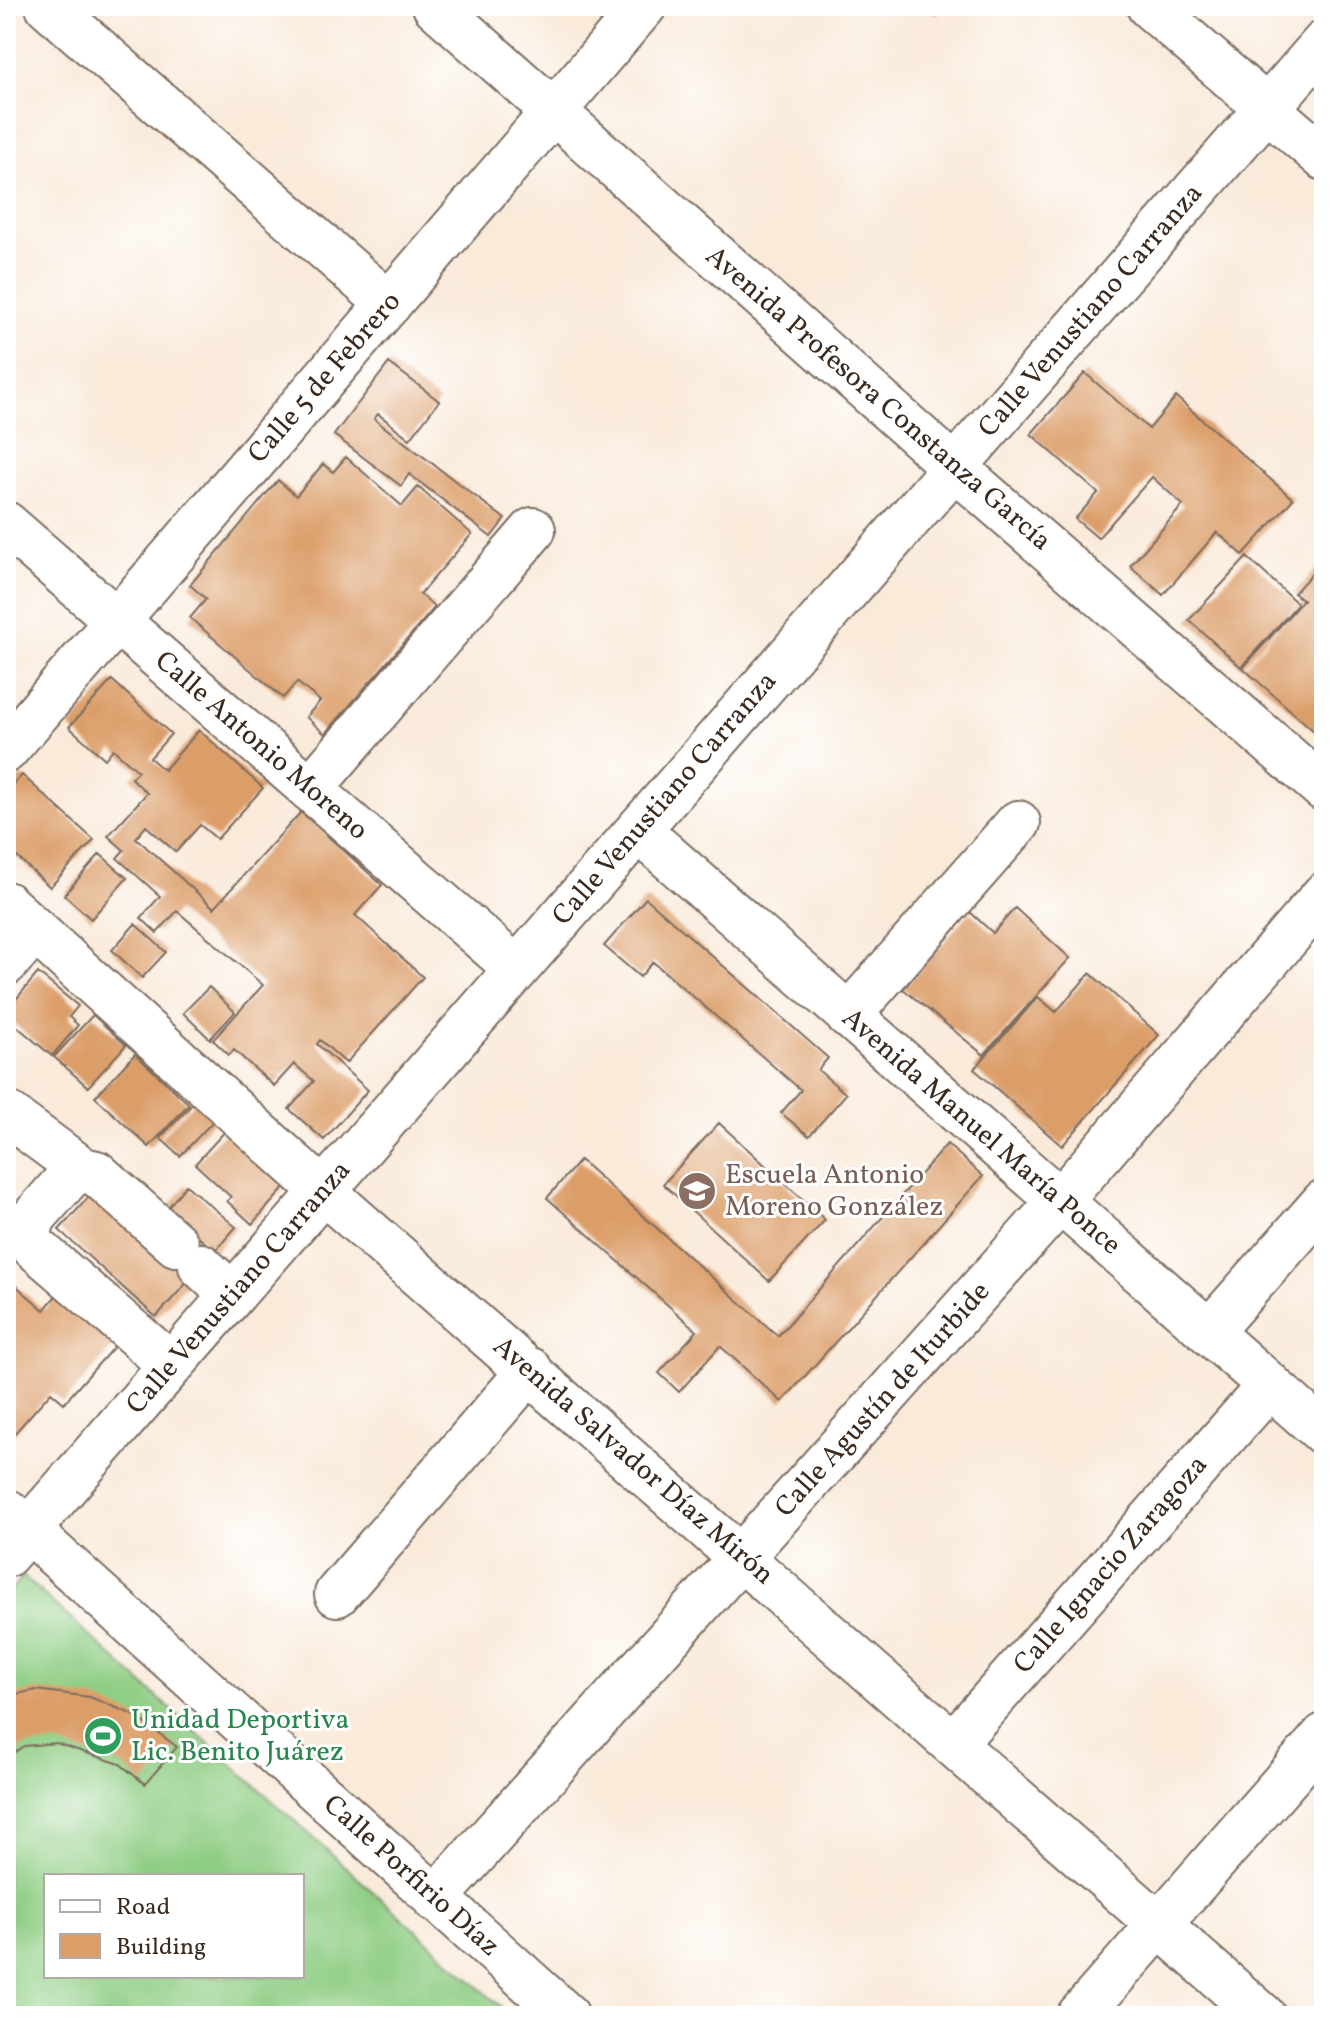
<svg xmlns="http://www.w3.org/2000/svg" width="1330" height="2022" font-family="Vollkorn,serif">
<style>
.garden{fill:#8fcd84;stroke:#657c51;stroke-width:2;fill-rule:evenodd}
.building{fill:#dc9e69}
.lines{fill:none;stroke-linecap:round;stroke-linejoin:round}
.minor-casing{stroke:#7e6d60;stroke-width:48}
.minor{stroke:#fff;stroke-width:44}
.labels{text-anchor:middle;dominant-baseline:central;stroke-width:6;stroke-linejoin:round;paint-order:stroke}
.street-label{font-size:28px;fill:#3b2a1e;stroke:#fff}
.education-label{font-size:28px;fill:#785e54;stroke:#fff;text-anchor:start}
.leisure-label{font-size:28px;fill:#27864d;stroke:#fff;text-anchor:start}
</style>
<rect width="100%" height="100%" fill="#fff"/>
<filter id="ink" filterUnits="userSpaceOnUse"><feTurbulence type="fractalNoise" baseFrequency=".0125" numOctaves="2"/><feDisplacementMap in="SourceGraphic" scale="16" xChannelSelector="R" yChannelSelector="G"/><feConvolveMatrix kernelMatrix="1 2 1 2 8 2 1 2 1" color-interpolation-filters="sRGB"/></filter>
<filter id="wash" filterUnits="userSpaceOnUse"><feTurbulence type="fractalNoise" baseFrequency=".006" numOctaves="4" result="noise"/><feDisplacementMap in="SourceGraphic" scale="32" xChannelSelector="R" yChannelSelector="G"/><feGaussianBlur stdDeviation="1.8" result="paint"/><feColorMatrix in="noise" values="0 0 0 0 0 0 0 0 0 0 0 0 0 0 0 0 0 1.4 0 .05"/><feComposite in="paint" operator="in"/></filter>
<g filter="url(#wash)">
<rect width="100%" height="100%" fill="#f9eada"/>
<path class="garden" d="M 23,1576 L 511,2016 L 6,2016 L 6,1596 ZM 46,1876 L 302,1876 L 302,1976 L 46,1976 Z"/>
<g id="blocks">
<path class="building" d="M 925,6 L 944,6 L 936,15 Z
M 389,363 L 439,401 L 410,439 L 378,414 L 374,419 L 505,519 L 491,537 L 409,474 L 401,486 L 334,435 Z
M 1085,373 L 1149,429 L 1176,397 L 1293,499 L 1243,555 L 1217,532 L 1163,595 L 1130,566 L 1183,505 L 1152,477 L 1098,538 L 1075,519 L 1098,493 L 1031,434 Z
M 346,457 L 402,506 L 418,487 L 472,534 L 420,594 L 435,607 L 325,734 L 306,717 L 320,701 L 297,682 L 283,698 L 190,618 L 206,599 L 190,585 L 278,480 L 296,496 L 323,464 L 333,472 Z
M 1247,557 L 1298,604 L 1241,667 L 1189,620 Z
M 1324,560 L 1322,613 L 1324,740 L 1243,668 L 1303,600 L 1294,593 Z
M 112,680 L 171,734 L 150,758 L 164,770 L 199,730 L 263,788 L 217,839 L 200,825 L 176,852 L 146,826 L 136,838 L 214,908 L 301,812 L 382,885 L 355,915 L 423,977 L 346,1063 L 320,1040 L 317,1044 L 368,1090 L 324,1140 L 289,1109 L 314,1081 L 294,1064 L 274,1086 L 234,1050 L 229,1055 L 213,1040 L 263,985 L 177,911 L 157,933 L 141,918 L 160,896 L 117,858 L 124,850 L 108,836 L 147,793 L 131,778 L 138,771 L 113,749 L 105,759 L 69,727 Z
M 22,775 L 94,840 L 50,887 L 6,847 L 6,792 Z
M 100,854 L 127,878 L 91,919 L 64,895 Z
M 646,898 L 828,1058 L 818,1070 L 846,1094 L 809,1136 L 781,1113 L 801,1090 L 653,962 L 640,977 L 604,946 Z
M 1015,908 L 1070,958 L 984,1055 L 903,989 L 970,912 L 993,933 Z
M 135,924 L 166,952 L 142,978 L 112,950 Z
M 38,973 L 78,1006 L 69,1017 L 78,1025 L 52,1056 L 6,1017 L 6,1011 Z
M 1090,973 L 1159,1035 L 1062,1146 L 974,1069 L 1038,997 L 1056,1012 Z
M 209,987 L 235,1012 L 210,1039 L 183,1013 Z
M 93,1015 L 126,1045 L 88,1087 L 54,1057 Z
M 135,1054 L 189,1104 L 149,1147 L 95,1097 Z
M 199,1097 L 219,1115 L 180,1156 L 160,1138 Z
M 719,1123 L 825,1220 L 769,1281 L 663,1184 Z
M 229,1127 L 289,1183 L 252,1224 L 227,1201 L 231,1197 L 195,1164 Z
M 947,1144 L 983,1176 L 782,1402 L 720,1346 L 679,1392 L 659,1373 L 697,1331 L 547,1198 L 580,1160 L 778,1336 Z
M 186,1185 L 236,1227 L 215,1251 L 166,1210 Z
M 94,1191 L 208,1259 L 156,1317 L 59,1230 Z
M 6,1277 L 44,1310 L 60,1291 L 118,1342 L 64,1403 L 51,1392 L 8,1441 Z
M 36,1690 L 90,1697 L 136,1716 L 177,1747 L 145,1784 L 120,1764 L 56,1743 L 24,1746 L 6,1758 L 6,1696 Z"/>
</g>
</g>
<g filter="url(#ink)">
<use href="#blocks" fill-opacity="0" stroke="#7e6d60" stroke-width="2"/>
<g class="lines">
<defs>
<path id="minor" d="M 48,6 L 389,304
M 435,6 L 955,468 L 1324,789
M 1149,6 L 1324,158
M 6,524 L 517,969
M 6,750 L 644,6
M 310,789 L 533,530
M 638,830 L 1324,1433
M 6,904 L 323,1191 L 1263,2016
M 6,963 L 35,930
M 848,1016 L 1018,823
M 6,1113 L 83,1170
M 201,1266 L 232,1295
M 1209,1332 L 1324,1202
M 171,1365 L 33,1246 L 29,1234 L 33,1218 L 70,1176 L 83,1170 L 96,1173 L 176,1244
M 8,1512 L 567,2016
M 6,1555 L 1324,43
M 337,1594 L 530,1370
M 953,1744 L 1270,1385
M 435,1899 L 1060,1201 L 1324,895
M 1079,2016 L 1324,1736"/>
</defs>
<use href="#minor" class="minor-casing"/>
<use href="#minor" class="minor"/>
</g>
</g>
<defs>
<symbol id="school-disc" viewBox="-11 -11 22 22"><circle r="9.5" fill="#8d6e63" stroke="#fff"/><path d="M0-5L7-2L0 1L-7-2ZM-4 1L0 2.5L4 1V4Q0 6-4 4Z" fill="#fff"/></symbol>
<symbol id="stadium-disc" viewBox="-11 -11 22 22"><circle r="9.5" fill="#2e9e5b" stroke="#fff"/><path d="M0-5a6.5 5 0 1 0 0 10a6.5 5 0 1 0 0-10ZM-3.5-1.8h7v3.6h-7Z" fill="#fff"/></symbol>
</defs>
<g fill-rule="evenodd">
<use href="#school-disc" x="675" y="1169" width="44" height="44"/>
<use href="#stadium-disc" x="81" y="1714" width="44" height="44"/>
</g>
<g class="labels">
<g class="street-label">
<text transform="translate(1091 311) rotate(-49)">Calle Venustiano Carranza</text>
<text transform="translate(325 378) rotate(-49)">Calle 5 de Febrero</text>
<text transform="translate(878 399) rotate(41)">Avenida Profesora Constanza García</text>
<text transform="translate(261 746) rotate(41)">Calle Antonio Moreno</text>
<text transform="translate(665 799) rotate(-49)">Calle Venustiano Carranza</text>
<text transform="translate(981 1132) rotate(41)">Avenida Manuel María Ponce</text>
<text transform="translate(239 1288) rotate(-49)">Calle Venustiano Carranza</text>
<text transform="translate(883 1400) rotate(-48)">Calle Agustín de Iturbide</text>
<text transform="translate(633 1461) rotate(41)">Avenida Salvador Díaz Mirón</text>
<text transform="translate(1111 1565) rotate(-49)">Calle Ignacio Zaragoza</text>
<text transform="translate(411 1876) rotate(42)">Calle Porfirio Díaz</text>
</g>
<g class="education-label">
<text x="725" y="1175">Escuela Antonio<tspan x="725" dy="32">Moreno González</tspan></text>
</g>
<g class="leisure-label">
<text x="131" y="1720">Unidad Deportiva<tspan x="131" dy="32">Lic. Benito Juárez</tspan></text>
</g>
</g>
<rect width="1330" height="2022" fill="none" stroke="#fff" stroke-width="32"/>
<rect x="44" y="1874" width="260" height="104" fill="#ffffff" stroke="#b1aaa5" stroke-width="2"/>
<rect x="60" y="1900" width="40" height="12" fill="#ffffff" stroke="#b1aaa5" stroke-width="2"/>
<text x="116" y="1914" font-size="24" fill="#3b2a1e">Road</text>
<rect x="60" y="1934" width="40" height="24" fill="#dc9e69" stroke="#b1aaa5" stroke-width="2"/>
<text x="116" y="1954" font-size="24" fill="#3b2a1e">Building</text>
</svg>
